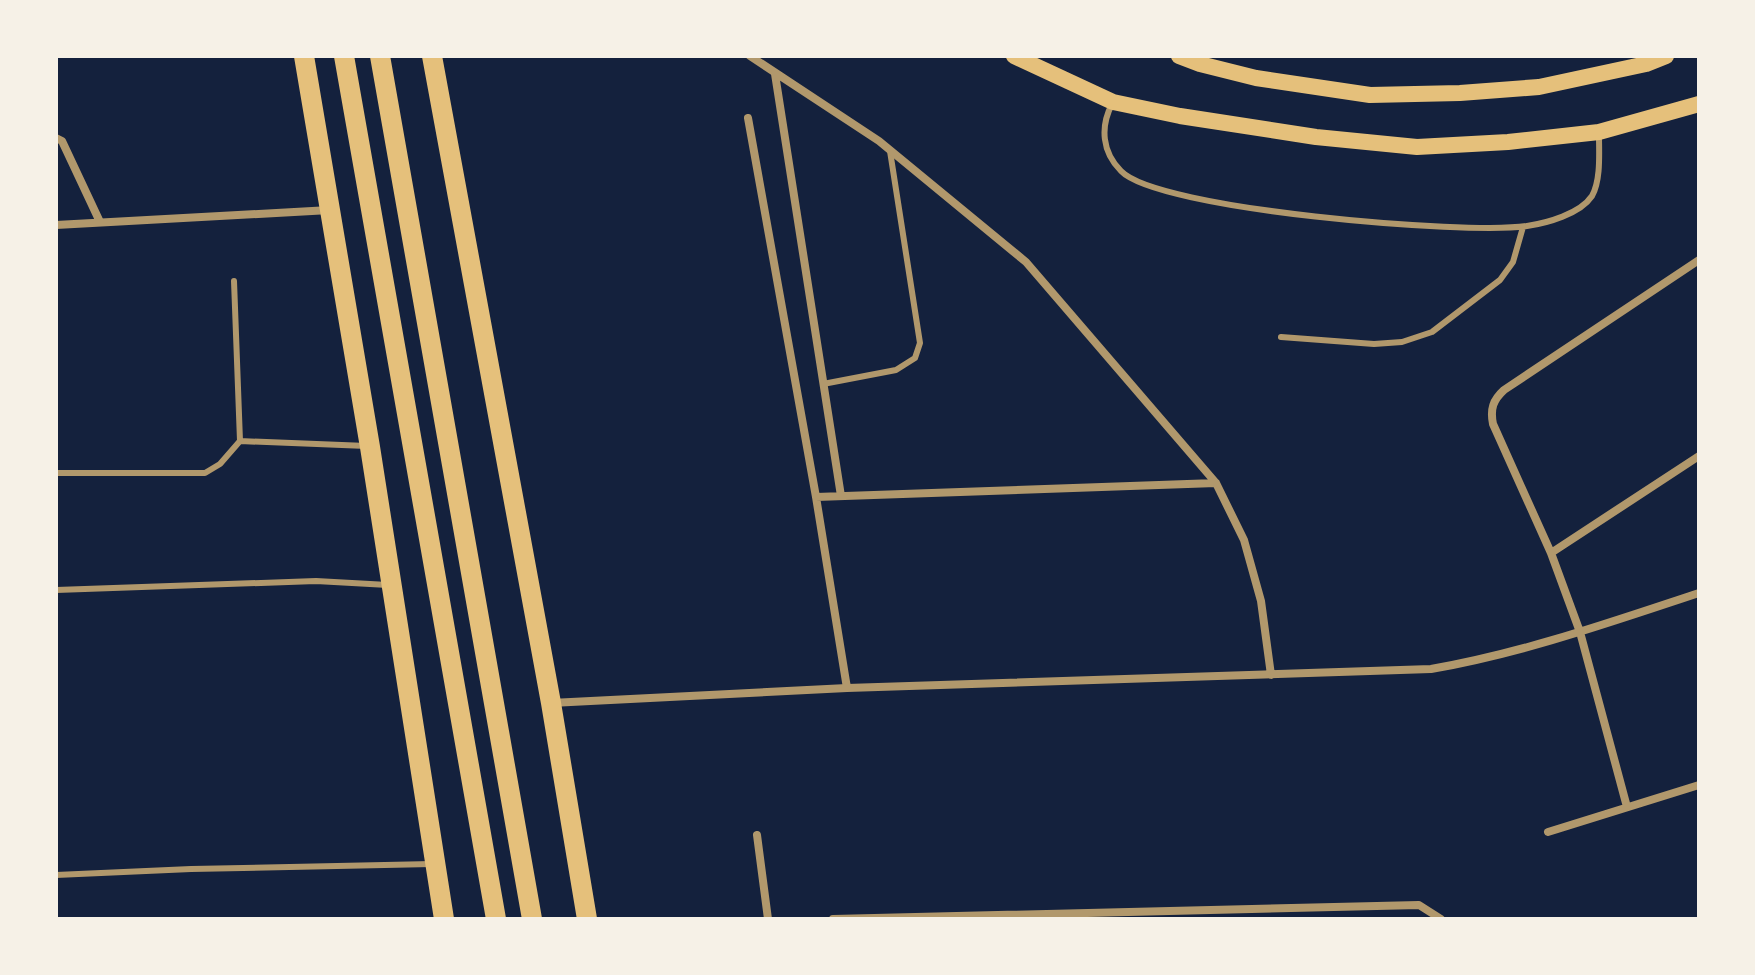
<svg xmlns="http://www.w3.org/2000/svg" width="1755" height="975" font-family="'Golos Text',sans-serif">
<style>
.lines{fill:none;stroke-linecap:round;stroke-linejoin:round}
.service{stroke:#b1986c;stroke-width:6}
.minor{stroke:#b1986c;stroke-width:8}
.secondary{stroke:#e5c07b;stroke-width:16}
.primary{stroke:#e5c07b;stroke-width:20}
</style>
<rect width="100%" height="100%" fill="#14213d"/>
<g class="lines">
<path class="service" d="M 1112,104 C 1100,127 1102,152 1121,171 C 1158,210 1467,235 1527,226 C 1547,223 1580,214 1592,196 C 1601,180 1599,153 1599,136
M 234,281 L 240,441
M 1281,337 L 1374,344 L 1402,342 L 1432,332 L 1500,280 L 1513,262 L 1523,227
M 823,384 L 896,370 L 915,358 L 920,343 L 890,151
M 56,473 L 205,473 L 220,464 L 240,441 L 367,446
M 56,590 L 316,581 L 388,585
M 56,875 L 191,869 L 432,864"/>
<path class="minor" d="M 750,56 L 879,141 L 1026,262 L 1216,483 L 1244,540 L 1261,601 L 1271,675
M 775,74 L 841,496
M 748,118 L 816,497 L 847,688
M 56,138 L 62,141 L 100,222
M 56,225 L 330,210
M 816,497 L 1216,483
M 1551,553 L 1699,456
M 551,703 L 847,688 L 1431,669 C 1523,653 1611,622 1699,593
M 1627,807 L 1580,632 L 1551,553 L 1493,424 C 1490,409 1493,400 1504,390 L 1699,260
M 1548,832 L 1699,785
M 757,835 L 768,919
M 833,919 L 1419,905 L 1441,919"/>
<path class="secondary" d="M 1014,56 L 1113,102 L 1180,116 L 1316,137 L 1417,147 L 1508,142 L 1599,132 L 1699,104
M 1179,56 L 1200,64 L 1256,78 L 1370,95 L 1460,93 L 1539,87 L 1646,64 L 1666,56"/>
<path class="primary" d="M 304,56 L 370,447 L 444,919
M 344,56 L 496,919
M 380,56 L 532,919
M 432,56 L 551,703 L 587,919"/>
</g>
<rect width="1755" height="975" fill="none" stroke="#f6f1e7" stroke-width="116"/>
</svg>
